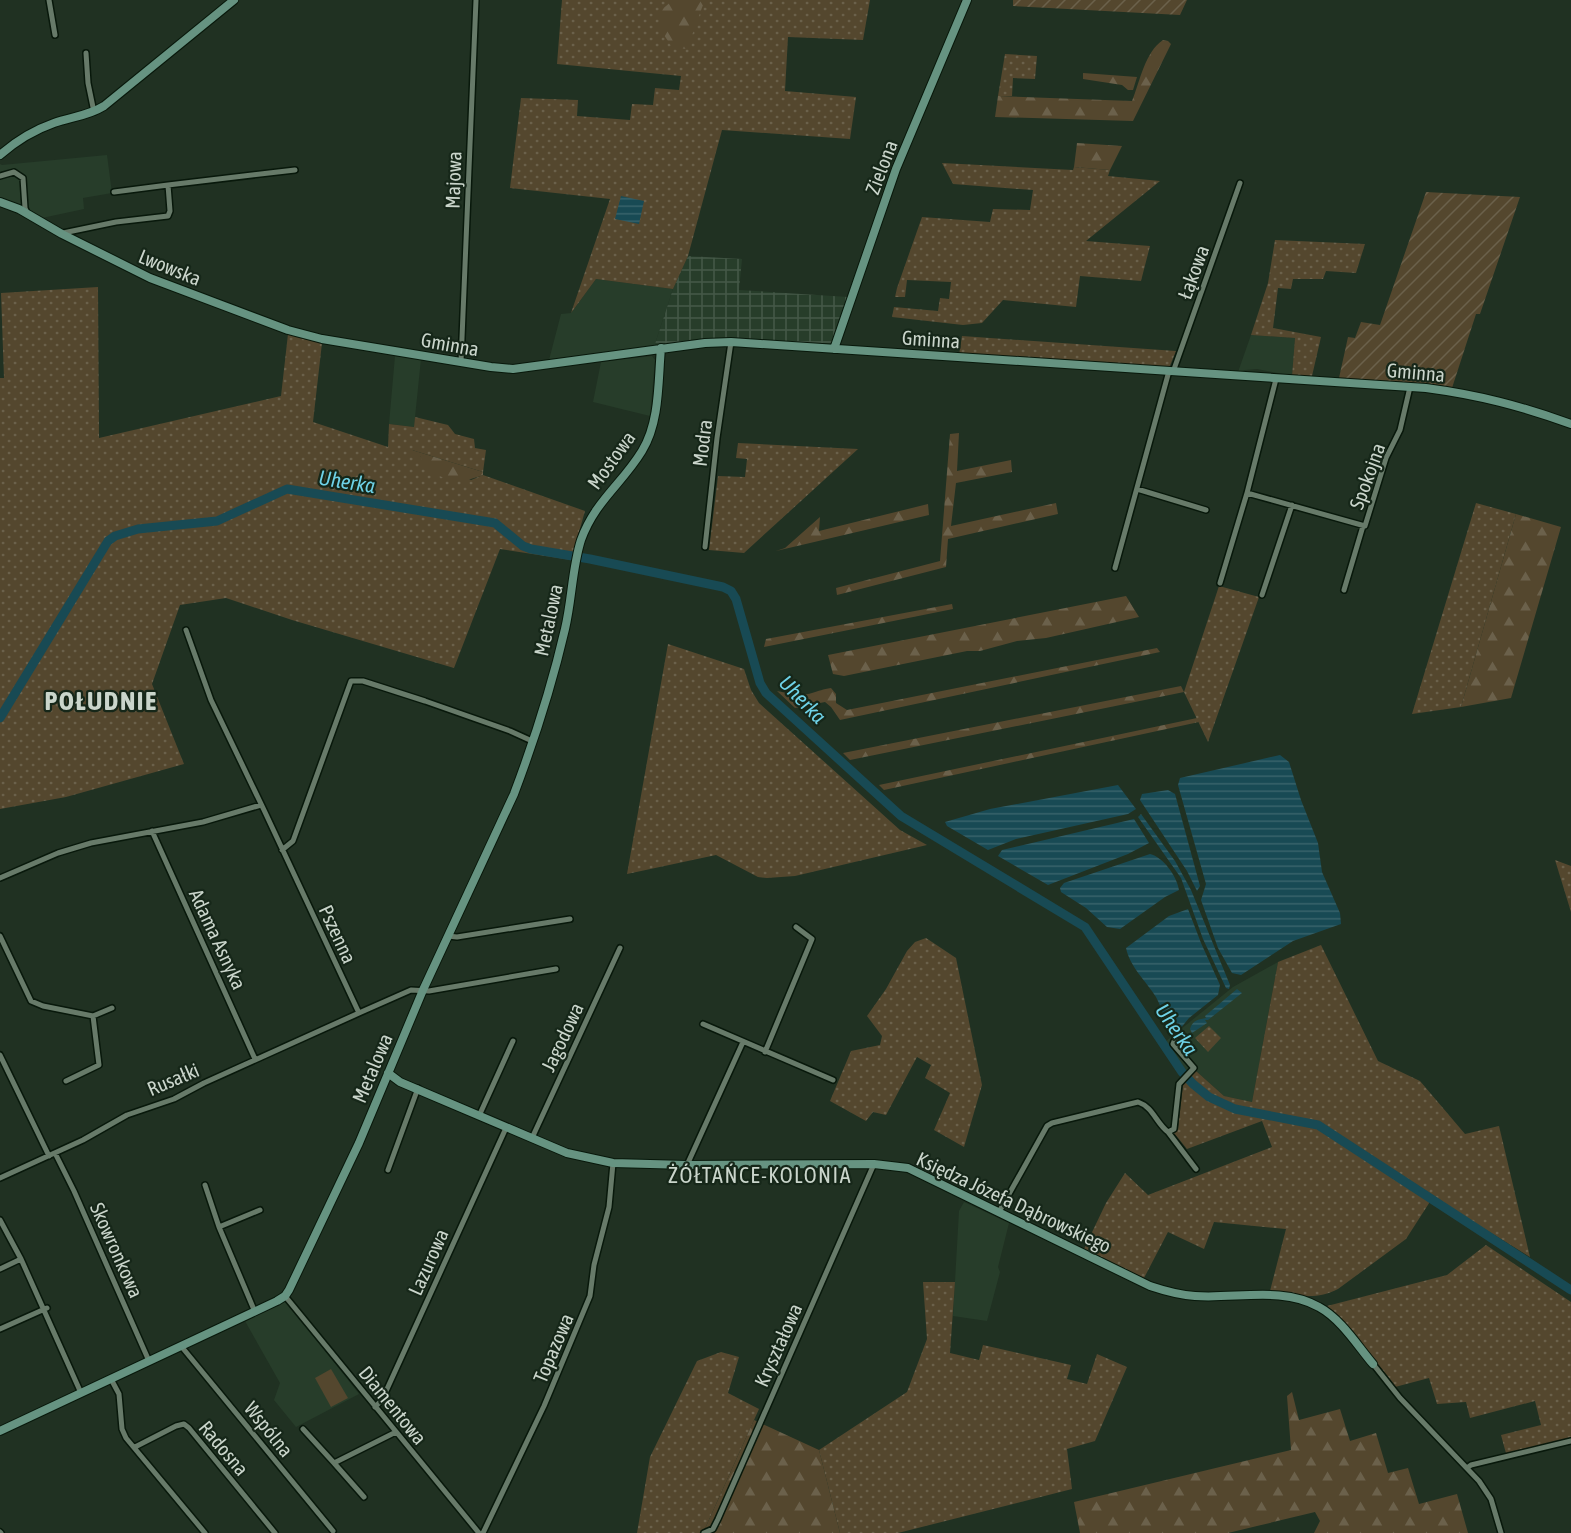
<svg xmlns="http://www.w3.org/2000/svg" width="1571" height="1533" font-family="'Asap Condensed',sans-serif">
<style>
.built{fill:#273d2a}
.industrial{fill:url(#industrial-grid)}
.grass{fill:url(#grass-dots)}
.forest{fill:url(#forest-firs)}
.garden{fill:url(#garden-furrows)}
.pitch{fill:#54472e}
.water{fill:url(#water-rules)}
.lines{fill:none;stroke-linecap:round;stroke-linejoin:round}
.river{stroke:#184a54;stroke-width:9}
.street-casing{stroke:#08180b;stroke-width:8}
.secondary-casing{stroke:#08180b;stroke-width:10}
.street{stroke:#677a69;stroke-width:5}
.secondary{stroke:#669381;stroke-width:8}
.labels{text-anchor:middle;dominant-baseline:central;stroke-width:4.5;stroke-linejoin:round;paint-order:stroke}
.street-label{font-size:20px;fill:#cad5cb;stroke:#162719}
.water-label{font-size:21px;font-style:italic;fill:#6ed2e7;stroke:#162719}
.quarter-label{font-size:22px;letter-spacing:1.5px;fill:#cad5cb;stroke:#162719}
.district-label{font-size:26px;font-weight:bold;letter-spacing:1.5px;fill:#cad5cb;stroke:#162719}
</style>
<defs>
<pattern id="industrial-grid" width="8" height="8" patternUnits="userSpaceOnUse" patternTransform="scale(1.5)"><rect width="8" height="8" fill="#273d2a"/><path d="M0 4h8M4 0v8" fill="none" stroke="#455848"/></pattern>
<pattern id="grass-dots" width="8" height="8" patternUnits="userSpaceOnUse" patternTransform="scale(1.5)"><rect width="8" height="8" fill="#54472e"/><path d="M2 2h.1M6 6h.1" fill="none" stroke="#6b614b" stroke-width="1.8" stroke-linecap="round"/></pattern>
<pattern id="forest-firs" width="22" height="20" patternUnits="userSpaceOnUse" patternTransform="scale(1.5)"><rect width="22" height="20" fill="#54472e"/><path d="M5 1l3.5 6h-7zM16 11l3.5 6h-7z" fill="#6b614b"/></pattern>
<pattern id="garden-furrows" width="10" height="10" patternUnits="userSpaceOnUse" patternTransform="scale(1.5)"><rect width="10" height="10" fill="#54472e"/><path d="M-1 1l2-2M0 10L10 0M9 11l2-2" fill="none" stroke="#6b614b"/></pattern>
<pattern id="water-rules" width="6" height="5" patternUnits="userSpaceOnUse" patternTransform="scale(1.5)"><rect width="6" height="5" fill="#184a54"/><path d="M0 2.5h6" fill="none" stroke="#38636b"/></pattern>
</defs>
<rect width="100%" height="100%" fill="#203122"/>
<path class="built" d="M 107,155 L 112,193 L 83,198 L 84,209 L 42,218 L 21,205 L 0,197 L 0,164 L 2,165 Z
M 596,279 L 673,289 L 654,347 L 549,360 L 561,314 L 571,313 Z
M 1251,335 L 1295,338 L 1292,376 L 1257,369 L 1245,370 L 1238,372 Z
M 395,356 L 421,359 L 414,427 L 389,424 Z
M 652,356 L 655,360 L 650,416 L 593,402 L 601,362 Z
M 1278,962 L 1252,1102 L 1224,1096 L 1196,1071 L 1190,1077 L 1182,1069 L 1165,1042 L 1233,987 Z
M 964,1202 L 1009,1223 L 998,1267 L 1000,1272 L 987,1321 L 953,1316 L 959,1211 Z
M 286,1301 L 359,1394 L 296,1427 L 274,1400 L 280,1383 L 245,1321 Z"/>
<path class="industrial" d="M 688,256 L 742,259 L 739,290 L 848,297 L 832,346 L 717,338 L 654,347 L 673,289 Z"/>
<path class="grass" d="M 562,0 L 870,0 L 863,40 L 788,37 L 785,91 L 856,97 L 850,139 L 722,130 L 688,256 L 673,289 L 596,279 L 571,313 L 610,199 L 510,188 L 521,98 L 578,100 L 577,116 L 630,120 L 632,104 L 653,105 L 655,88 L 679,90 L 681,76 L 557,64 Z
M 1005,54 L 1037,56 L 1035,79 L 1013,78 L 1012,96 L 998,96 Z
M 942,163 L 1073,170 L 1074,167 L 1110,170 L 1108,176 L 1160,181 L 1086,241 L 1150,246 L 1141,281 L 1080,276 L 1076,307 L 1003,300 L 982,323 L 963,325 L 892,317 L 894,307 L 938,311 L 940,298 L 949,299 L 951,282 L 907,280 L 905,297 L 895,297 L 897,288 L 922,217 L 990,222 L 993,209 L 1030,210 L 1033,190 L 953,184 Z
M 1275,240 L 1365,244 L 1356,273 L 1326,271 L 1323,279 L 1293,279 L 1291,289 L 1278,288 L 1273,328 L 1321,337 L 1312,376 L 1292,376 L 1295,338 L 1251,335 L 1268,283 Z
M 98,287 L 99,438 L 281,396 L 288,334 L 322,343 L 313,422 L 388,447 L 389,424 L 414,427 L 415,417 L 448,425 L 455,434 L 474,439 L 475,448 L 486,450 L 483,472 L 412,450 L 421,457 L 471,480 L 483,475 L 585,511 L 571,560 L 500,549 L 454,668 L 292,620 L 226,598 L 180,605 L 152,684 L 184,764 L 66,797 L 0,809 L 0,378 L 4,378 L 1,293 Z
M 962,336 L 1176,351 L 1169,368 L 959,355 Z
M 738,443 L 858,449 L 744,553 L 709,550 L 718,476 L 745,477 L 747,459 L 736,458 Z
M 1476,503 L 1516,514 L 1461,707 L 1412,714 Z
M 1219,586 L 1259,597 L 1208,742 L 1184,692 Z
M 668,644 L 744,669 L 751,690 L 759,703 L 900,830 L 927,845 L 795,876 L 767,878 L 758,877 L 716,855 L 627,874 Z
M 1555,860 L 1571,866 L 1571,912 Z
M 926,938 L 956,958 L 982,1085 L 964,1147 L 934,1130 L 950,1093 L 925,1078 L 931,1065 L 917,1057 L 886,1115 L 873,1112 L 866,1121 L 830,1101 L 851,1051 L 880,1045 L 882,1036 L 867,1016 L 886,989 L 907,951 L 915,942 Z
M 1321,945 L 1378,1061 L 1420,1081 L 1465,1134 L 1499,1126 L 1530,1257 L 1433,1197 L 1406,1239 L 1338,1289 C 1316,1301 1294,1295 1270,1291 L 1286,1229 L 1214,1222 L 1204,1249 L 1168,1232 L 1144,1278 L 1084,1249 L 1106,1203 L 1125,1173 L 1148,1195 L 1272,1147 L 1262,1121 L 1187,1149 L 1174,1133 L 1178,1129 L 1183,1085 L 1196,1071 L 1224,1096 L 1252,1102 L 1278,962 Z
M 1209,1026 L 1221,1038 L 1208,1052 L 1195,1038 Z
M 1486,1245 L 1571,1302 L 1571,1443 L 1507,1457 L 1501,1435 L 1541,1425 L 1535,1401 L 1470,1418 L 1466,1402 L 1437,1404 L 1429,1378 L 1395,1387 L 1353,1331 L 1327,1306 L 1447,1275 Z
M 923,1282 L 955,1282 L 950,1353 L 979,1360 L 983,1345 L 1071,1365 L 1067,1379 L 1087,1384 L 1097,1354 L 1127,1367 L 1095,1441 L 1067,1449 L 1072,1489 L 898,1533 L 840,1533 L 819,1450 L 907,1392 L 927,1339 Z
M 721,1352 L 739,1357 L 728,1393 L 759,1409 L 703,1533 L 637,1533 L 650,1457 L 697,1361 Z"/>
<path class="forest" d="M 673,0 L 705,0 C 698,17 694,33 686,49 L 672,47 L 660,29 L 659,12 Z
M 1163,40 L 1168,41 L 1171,44 L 1133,121 L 995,117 L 998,96 L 1132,101 C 1140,81 1145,52 1163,40 Z
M 1083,73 L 1137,77 L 1133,90 L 1128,90 L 1122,85 L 1083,79 Z
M 1077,143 L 1122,146 L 1110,170 L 1074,167 Z
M 959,433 L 957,471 L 1011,460 L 1012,472 L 956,483 L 951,526 L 1056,503 L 1058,514 L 948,539 L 946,567 L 837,595 L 836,588 L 940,561 L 950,434 Z
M 412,450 L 483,472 L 483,475 C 455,486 448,480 423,468 L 421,457 L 412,454 Z
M 928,504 L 929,515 L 776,551 L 785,548 L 820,517 L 819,531 Z
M 1516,514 L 1561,527 L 1511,698 L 1461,707 Z
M 1126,596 L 1139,617 L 1046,638 L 1017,641 L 980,651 L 967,651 L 844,676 L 833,674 L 828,655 Z
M 952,604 L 953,609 L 764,647 L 766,639 Z
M 1157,648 L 1160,652 L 840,720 L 831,707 L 825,702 L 795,708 L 777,691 C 788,693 801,697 812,693 C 819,691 823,689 831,688 L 836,694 L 836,703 L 847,710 Z
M 1181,686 L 1184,692 L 850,760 L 843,753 Z
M 1197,718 L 1199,722 L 884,790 L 879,785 Z
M 1292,1392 L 1299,1420 L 1340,1409 L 1350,1441 L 1376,1433 L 1388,1473 L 1408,1468 L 1419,1504 L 1457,1494 L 1468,1533 L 1314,1533 L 1320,1521 L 1315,1512 L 1228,1533 L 1080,1533 L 1074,1502 L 1291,1450 L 1287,1396 Z
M 754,1420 L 819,1450 L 840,1533 L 703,1533 Z"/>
<path class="garden" d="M 1013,0 L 1187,0 L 1180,15 L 1013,6 Z
M 1426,192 L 1520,197 L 1480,314 L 1476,314 L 1452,388 L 1339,378 L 1348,337 L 1355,338 L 1361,322 L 1380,325 Z"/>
<path class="pitch" d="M 331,1369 L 348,1398 L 331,1407 L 315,1378 Z"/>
<path class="water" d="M 621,196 L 644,201 L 639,224 L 615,219 Z
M 1280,755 L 1289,762 L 1301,800 L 1318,843 L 1322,872 L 1340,913 L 1341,924 L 1293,941 L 1241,975 L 1232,973 L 1218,948 L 1201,900 L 1206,884 L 1178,785 L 1180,778 Z
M 1118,785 L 1136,809 L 1128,814 L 1016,839 L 988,850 L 947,826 L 945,822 L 990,809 Z
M 1168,790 L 1175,794 L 1200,886 L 1197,891 L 1187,871 L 1140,800 L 1142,794 Z
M 1141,814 L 1175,861 L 1191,890 L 1230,985 L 1229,989 L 1226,988 L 1203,939 L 1181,878 L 1138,817 Z
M 1134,819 L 1149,843 L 1128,854 L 1048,885 L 998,856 L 1002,850 Z
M 1150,854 C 1163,857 1177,876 1179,890 L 1165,897 L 1120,929 L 1107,927 L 1086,908 L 1061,892 L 1060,888 L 1064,883 Z
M 1188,909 L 1201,943 L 1220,985 L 1218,995 L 1189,1018 L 1180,1029 L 1172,1031 C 1164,1021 1162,1008 1156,997 C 1146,981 1130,967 1126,948 L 1169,916 Z
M 1237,989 L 1242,993 L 1208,1020 L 1205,1020 L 1207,1023 L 1192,1033 L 1190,1029 C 1192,1020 1200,1019 1206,1018 L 1205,1016 Z"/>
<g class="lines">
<path class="river" d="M 0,718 L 108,541 L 115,536 L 138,529 L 217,521 L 287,489 L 495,523 L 523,546 L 531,549 L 590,559 L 723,587 L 731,591 L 736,599 L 760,683 L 766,693 L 901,816 L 1085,927 L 1182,1072 L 1193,1084 L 1209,1097 L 1235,1109 L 1318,1125 L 1571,1290"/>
<defs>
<path id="street" d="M 49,0 L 55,35
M 86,53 L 88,83 L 94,112
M 0,176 L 14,172 L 23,178 L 25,208 L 27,213
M 114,192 L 168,185
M 63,233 L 116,222 L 168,216 L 170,211 L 168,185 L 295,170
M 461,362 L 476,0
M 1173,372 L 1240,183
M 1137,489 L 1206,510
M 1247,493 L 1365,526 L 1386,458 L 1400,430 L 1410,387
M 705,547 L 717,438 L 731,342
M 1115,568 L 1169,371
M 1220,583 L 1247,493 L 1276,379
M 1344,590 L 1363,526
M 1262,595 L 1292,505
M 186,630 L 211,700 L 264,810 L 359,1013 L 411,990 L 429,991 L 556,969
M 152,831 L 255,1059
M 282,850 L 293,841 L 351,681 L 363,681 L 425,701 L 510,731 L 532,741
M 0,878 L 58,853 L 91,843 L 203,822 L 261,805
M 0,936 L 31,1001 L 43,1006 L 93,1016 L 112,1008
M 448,936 L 457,937 L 570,919
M 703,1024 L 833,1080
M 765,1052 L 812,939 L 796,927
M 0,1055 L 49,1156
M 66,1081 L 99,1065 L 93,1016
M 479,1116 L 513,1041
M 1168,1132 L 1196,1169
M 532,1138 L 620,948
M 55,1153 L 74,1191 L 149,1361
M 687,1165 L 743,1042
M 388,1170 L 418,1088
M 0,1178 L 83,1140 L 127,1115 L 174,1099 L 204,1083 L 359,1013
M 205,1185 L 219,1227 L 255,1312
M 999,1212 L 1047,1126 L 1052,1123 L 1138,1102 C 1153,1107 1156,1123 1168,1132 L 1174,1129 L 1179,1084 L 1194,1068 L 1173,1044 L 1177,1034
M 0,1220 L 21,1259 L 81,1393
M 219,1227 L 260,1210
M 0,1269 L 21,1259
M 285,1296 L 479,1533
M 0,1329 L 47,1308
M 181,1346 L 333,1531
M 1373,1364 L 1400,1398 L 1479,1481 L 1491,1499 L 1501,1533
M 111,1379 L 119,1394 L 122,1429 L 126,1438 L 205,1533
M 375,1407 L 382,1400 L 506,1128
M 303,1429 L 334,1463 L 396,1432
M 135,1447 L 176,1426 L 184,1424 L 189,1428 L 275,1533
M 334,1463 L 364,1497
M 1467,1468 L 1471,1465 L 1571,1441
M 0,1532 L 1,1533
M 483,1533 L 544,1406 L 590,1296 L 594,1265 L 609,1207 L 613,1163
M 704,1533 L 713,1529 L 718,1519 L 874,1164"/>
<path id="secondary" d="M 0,155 C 16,141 34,130 54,123 C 71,117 88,116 104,106 L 234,0
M 0,202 L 19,209 L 62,234 L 150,278 L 288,330 L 322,339 L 491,367 L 513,369 L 705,343 L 731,342 L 1426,388 C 1479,395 1521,406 1571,424
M 834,349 L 896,169 L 967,0
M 388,1073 L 400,1082 L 567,1153 L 613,1163 L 687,1165 L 874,1164 L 908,1168 L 1150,1286 C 1165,1291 1179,1295 1195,1296 C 1236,1299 1283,1286 1319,1307 C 1341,1319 1357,1345 1373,1364
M 0,1431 L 277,1301 L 285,1296 L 289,1290 L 359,1143 L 423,990 L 514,794 C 534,741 552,685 565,629 C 572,600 572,568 581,540 C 595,501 622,484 642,451 C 660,422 658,381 661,348"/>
</defs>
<use href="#street" class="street-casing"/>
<use href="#secondary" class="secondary-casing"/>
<use href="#street" class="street"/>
<use href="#secondary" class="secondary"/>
</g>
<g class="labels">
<g class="street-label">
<text transform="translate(881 167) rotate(-69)">Zielona</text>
<text transform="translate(453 180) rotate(-88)">Majowa</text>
<text transform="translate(170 267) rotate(22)">Lwowska</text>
<text transform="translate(1193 272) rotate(-70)">Łąkowa</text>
<text transform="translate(931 339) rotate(4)">Gminna</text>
<text transform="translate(450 344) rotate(10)">Gminna</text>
<text transform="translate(1416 372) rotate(5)">Gminna</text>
<text transform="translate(702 443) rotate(-83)">Modra</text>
<text transform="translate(611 460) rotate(-54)">Mostowa</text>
<text transform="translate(1367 476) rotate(-70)">Spokojna</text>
<text transform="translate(548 620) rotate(-78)">Metalowa</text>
<text transform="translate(338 934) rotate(65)">Pszenna</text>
<text transform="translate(218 939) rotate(65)">Adama Asnyka</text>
<text transform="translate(562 1037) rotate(-65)">Jagodowa</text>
<text transform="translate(372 1068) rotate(-67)">Metalowa</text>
<text transform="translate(173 1079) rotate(-23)">Rusałki</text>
<text transform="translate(1014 1202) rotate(25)">Księdza Józefa Dąbrowskiego</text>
<text transform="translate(117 1250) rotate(66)">Skowronkowa</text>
<text transform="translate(428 1262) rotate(-66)">Lazurowa</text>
<text transform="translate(778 1345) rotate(-66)">Kryształowa</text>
<text transform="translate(553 1348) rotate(-67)">Topazowa</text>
<text transform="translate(393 1405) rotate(51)">Diamentowa</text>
<text transform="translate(269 1429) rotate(51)">Wspólna</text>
<text transform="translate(224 1448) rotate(50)">Radosna</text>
</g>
<g class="water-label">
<text transform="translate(347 481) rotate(9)">Uherka</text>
<text transform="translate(803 699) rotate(46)">Uherka</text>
<text transform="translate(1177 1029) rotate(55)">Uherka</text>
</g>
<g class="quarter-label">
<text x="760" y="1175">ŻÓŁTAŃCE-KOLONIA</text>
</g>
<g class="district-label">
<text x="101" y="701">POŁUDNIE</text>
</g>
</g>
</svg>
